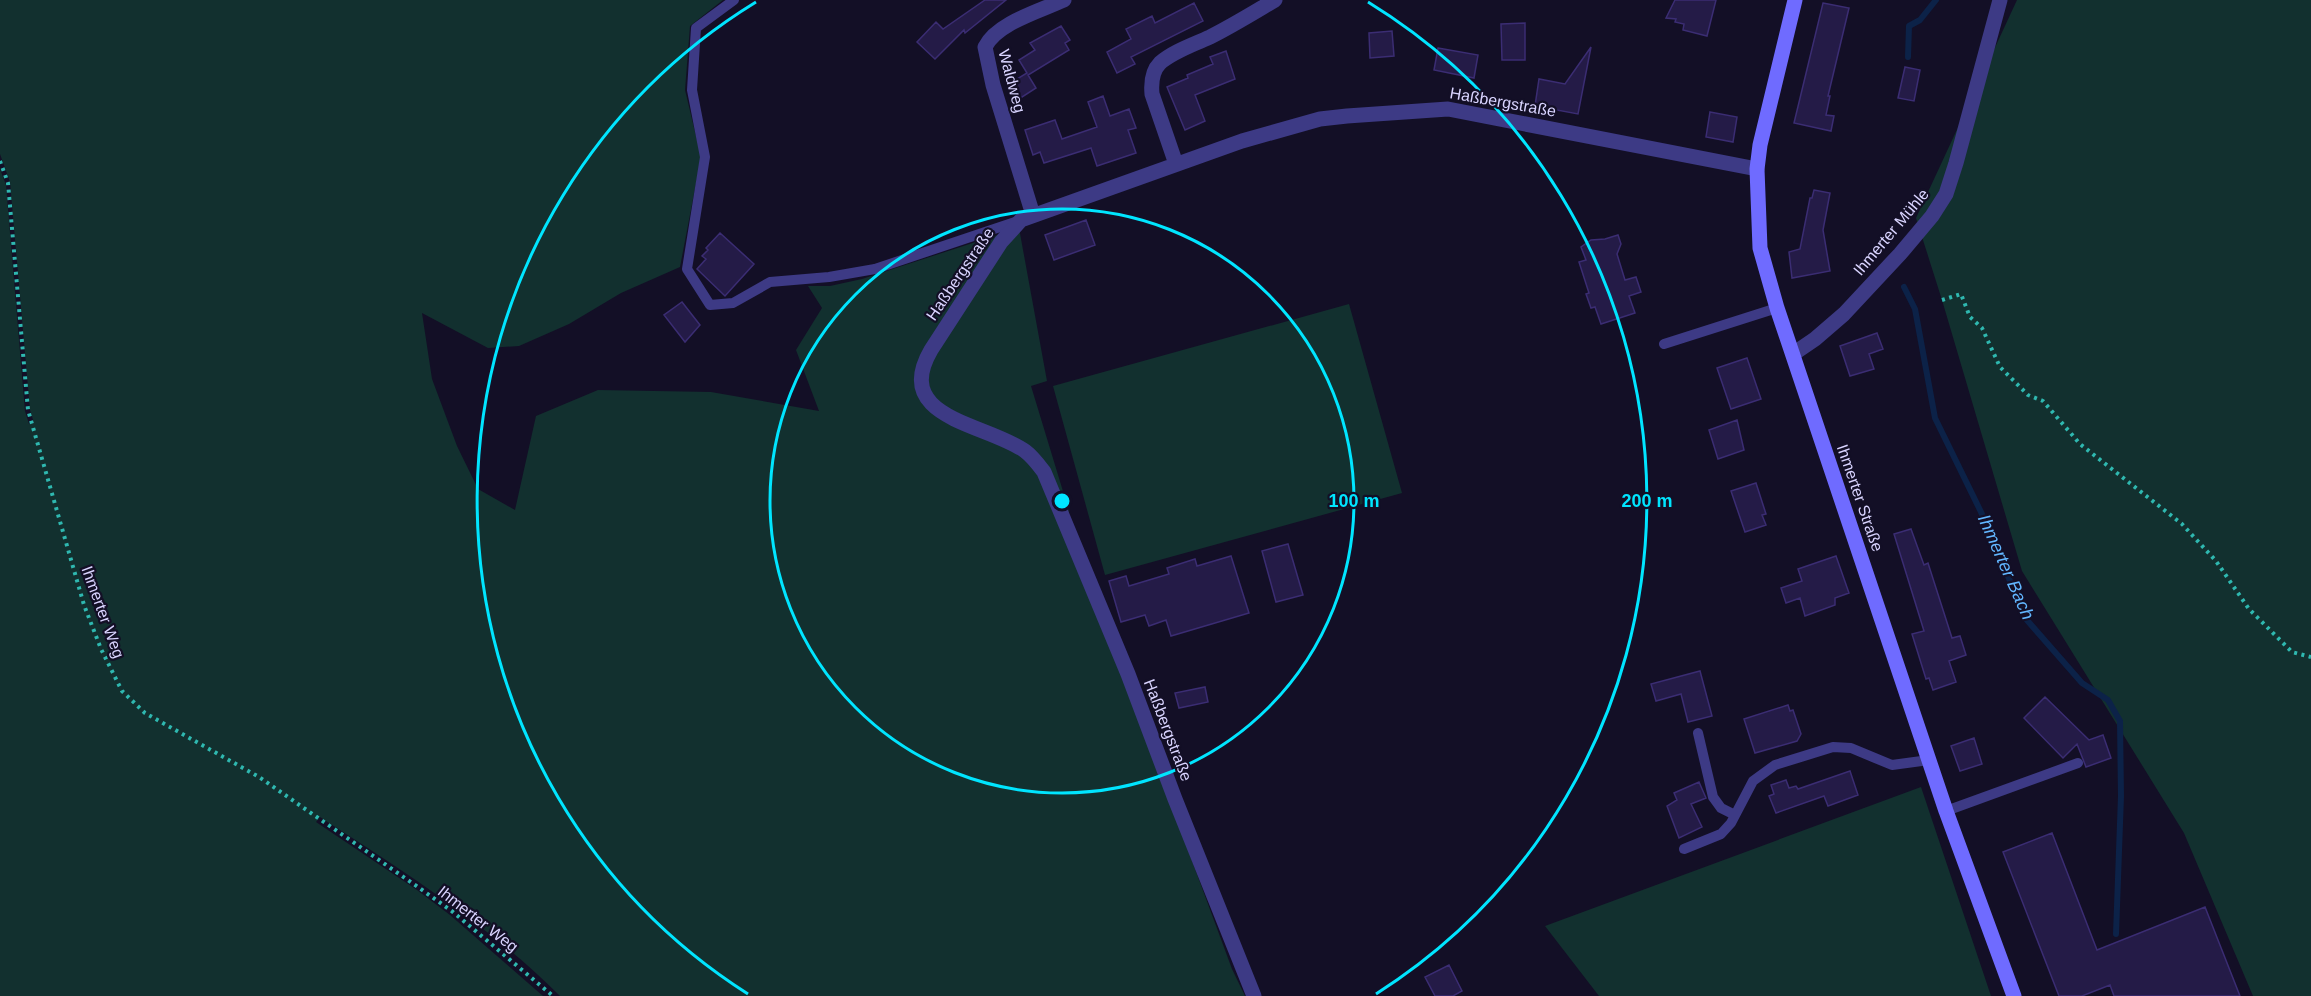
<svg xmlns="http://www.w3.org/2000/svg" width="2311" height="996" font-family="Arial,sans-serif">
<style>
.green{fill:#12302f}
.lines{fill:none;stroke-linecap:round;stroke-linejoin:round}
.stream{stroke:#0c2248;stroke-width:6}
.building{fill:#241b47;stroke:#3b2d73;stroke-width:1.5}
.path{stroke:#2fb8b0;stroke-width:4;stroke-dasharray:3 4.5;stroke-linecap:butt}
.service{stroke:#3d3a85;stroke-width:10}
.minor{stroke:#3d3a85;stroke-width:15}
.secondary{stroke:#6f6bff;stroke-width:15}
.ring{fill:none;stroke:#00e5ff;stroke-width:3}
.labels{text-anchor:middle;dominant-baseline:central;stroke-width:4.5;stroke-linejoin:round;paint-order:stroke}
.street-label{font-size:16px;fill:#d9d4ff;stroke:#130f26}
.water-label{font-size:18px;font-style:italic;fill:#62b6ff;stroke:#130f26}
.centre{fill:#00e5ff;stroke:#130f26;stroke-width:3}
.ring-label{font-size:18px;text-anchor:middle;font-weight:bold;fill:#00e5ff;stroke:#130f26;stroke-width:4.5;stroke-linejoin:round;paint-order:stroke}
</style>
<rect width="100%" height="100%" fill="#130f26"/>
<path class="green" d="M 0,0 L 723,0 L 690,26 L 685,90 L 701,157 L 680,267 L 621,293 L 569,324 L 519,346 L 488,348 L 422,313 L 432,379 L 457,446 L 478,489 L 515,510 L 536,416 L 598,390 L 711,392 L 819,411 L 796,350 L 822,308 L 808,286 L 830,286 L 862,279 L 1019,228 L 1047,381 L 1031,386 L 1069,511 L 1063,524 L 1123,674 L 1232,969 L 1245,996 L 560,996 C 489,925 403,871 320,817 L 316,822 L 417,890 L 450,915 L 543,996 L 0,996 L 0,169 L 6,185 L 25,411 L 29,424 L 34,423 L 30,410 L 10,182 L 0,154 Z
M 2017,0 L 2311,0 L 2311,996 L 2253,996 L 2184,833 L 2022,571 L 1942,300 L 1916,218 Z
M 1349,304 L 1402,493 L 1105,575 L 1053,386 Z
M 1921,787 L 1991,996 L 1599,996 L 1545,926 Z"/>
<g class="lines">
<path class="stream" d="M 1908,57 L 1909,26 L 1920,20 L 1936,0
M 1904,287 L 1915,309 L 1935,418 L 1981,512 L 2026,619 L 2082,683 L 2108,700 L 2120,721 L 2121,796 L 2116,934"/>
</g>
<path class="building" d="M 985,0 L 1006,0 L 965,33 L 964,30 L 935,59 L 917,42 L 936,22 L 943,29 Z
M 1675,0 L 1716,0 L 1707,36 L 1683,30 L 1684,24 L 1675,22 L 1676,19 L 1666,18 Z
M 1194,3 L 1203,21 L 1131,57 L 1135,64 L 1117,73 L 1107,52 L 1131,39 L 1126,29 L 1152,16 L 1155,23 Z
M 1823,3 L 1849,8 L 1828,96 L 1830,96 L 1826,115 L 1834,116 L 1831,131 L 1794,123 Z
M 1525,23 L 1525,60 L 1502,60 L 1501,24 Z
M 1061,26 L 1070,40 L 1065,43 L 1069,50 L 1028,75 L 1036,88 L 1019,99 L 1009,84 L 1027,73 L 1019,60 L 1035,50 L 1030,43 Z
M 1392,31 L 1394,56 L 1370,58 L 1369,33 Z
M 1591,47 L 1578,114 L 1535,106 L 1539,79 L 1565,84 Z
M 1438,48 L 1478,55 L 1474,78 L 1434,70 Z
M 1226,51 L 1235,79 L 1195,95 L 1205,121 L 1185,130 L 1167,87 L 1188,78 L 1187,75 L 1213,64 L 1210,57 Z
M 1905,67 L 1920,70 L 1914,101 L 1898,98 Z
M 1103,96 L 1110,116 L 1129,109 L 1136,128 L 1128,130 L 1136,153 L 1097,166 L 1091,148 L 1044,163 L 1040,152 L 1033,155 L 1025,130 L 1055,120 L 1062,139 L 1097,127 L 1088,102 Z
M 1710,112 L 1737,117 L 1733,142 L 1706,137 Z
M 1814,190 L 1830,193 L 1823,230 L 1830,271 L 1792,278 L 1789,252 L 1800,249 L 1810,198 L 1812,198 Z
M 1086,220 L 1095,245 L 1054,260 L 1045,235 Z
M 720,233 L 754,264 L 725,296 L 697,269 L 706,259 L 702,256 L 708,250 L 706,248 Z
M 1618,235 L 1621,244 L 1617,254 L 1625,280 L 1636,277 L 1641,292 L 1629,296 L 1635,313 L 1601,324 L 1595,307 L 1591,308 L 1586,294 L 1589,293 L 1579,262 L 1586,260 L 1581,247 L 1591,240 L 1605,239 Z
M 682,302 L 700,325 L 685,342 L 664,315 Z
M 1877,333 L 1883,349 L 1869,354 L 1874,369 L 1850,376 L 1840,346 Z
M 1747,358 L 1761,399 L 1731,409 L 1717,368 Z
M 1737,420 L 1744,450 L 1718,459 L 1709,430 Z
M 1756,483 L 1766,514 L 1762,515 L 1766,525 L 1745,532 L 1731,491 Z
M 1911,529 L 1924,565 L 1928,563 L 1952,638 L 1960,636 L 1966,655 L 1949,661 L 1956,682 L 1933,690 L 1929,678 L 1926,679 L 1912,634 L 1924,631 L 1894,534 Z
M 1288,544 L 1303,595 L 1276,602 L 1262,551 Z
M 1231,556 L 1249,613 L 1171,636 L 1166,620 L 1149,626 L 1145,615 L 1121,622 L 1109,581 L 1126,576 L 1129,586 L 1169,574 L 1167,568 L 1195,559 L 1197,566 Z
M 1836,556 L 1849,593 L 1835,598 L 1835,605 L 1805,616 L 1800,598 L 1786,603 L 1781,588 L 1802,581 L 1798,569 Z
M 1700,671 L 1712,716 L 1688,722 L 1681,694 L 1656,701 L 1651,684 Z
M 1205,687 L 1208,702 L 1179,708 L 1175,693 Z
M 2045,697 L 2089,740 L 2103,735 L 2111,758 L 2086,767 L 2077,744 L 2063,758 L 2024,718 Z
M 1788,705 L 1790,711 L 1793,710 L 1801,734 L 1797,741 L 1755,753 L 1744,719 Z
M 1974,738 L 1982,764 L 1960,771 L 1951,746 Z
M 1850,771 L 1858,795 L 1828,806 L 1824,796 L 1776,813 L 1769,796 L 1774,794 L 1771,785 L 1786,780 L 1789,788 L 1796,786 L 1798,789 Z
M 1699,782 L 1706,798 L 1691,804 L 1702,827 L 1679,838 L 1667,806 L 1677,800 L 1674,793 Z
M 2052,833 L 2097,950 L 2205,907 L 2240,996 L 2114,996 L 2110,985 L 2082,996 L 2059,996 L 2003,852 Z
M 1449,965 L 1462,991 L 1453,996 L 1435,996 L 1425,977 Z"/>
<g class="lines">
<path class="path" d="M 0,161 L 8,183 L 28,410 L 84,605 L 101,649 L 122,691 L 145,713 L 259,777 L 418,887 L 453,912 L 553,996
M 1942,300 L 1961,294 L 1970,317 L 1982,328 L 2000,367 L 2028,395 L 2043,401 L 2080,444 L 2182,524 L 2216,561 L 2249,609 L 2292,652 L 2311,657"/>
<path class="service" d="M 734,0 L 696,28 L 692,90 L 705,157 L 687,269 L 710,305 L 733,303 L 770,282 L 829,277 L 875,269 L 1018,221
M 1664,344 L 1777,308
M 1698,733 L 1713,797 L 1721,808 L 1735,815
M 1946,811 L 2078,763
M 1684,849 L 1721,834 L 1731,823 L 1753,781 L 1775,765 L 1833,747 L 1851,748 L 1892,765 L 1929,760"/>
<path class="minor" d="M 1176,164 L 1152,94 C 1151,83 1152,71 1160,63 C 1174,51 1193,45 1210,37 C 1232,26 1253,13 1275,0
M 1033,215 L 993,85 L 985,47 C 997,23 1040,11 1064,0
M 1793,354 L 1815,339 L 1844,314 L 1900,254 L 1932,216 L 1946,194 L 1956,163 L 2000,0
M 1254,996 L 1175,799 L 1128,674 L 1044,472 C 1038,464 1033,457 1025,451 C 986,423 891,419 931,350 L 1001,242 L 1021,220 L 1242,141 L 1320,119 L 1347,116 L 1448,109 L 1757,169"/>
<path class="secondary" d="M 1795,0 L 1760,145 L 1757,169 L 1760,248 L 1777,308 L 1946,811 L 2014,996"/>
</g>
<g class="ring">
<circle cx="1062" cy="501" r="292"/>
<path d="M748 994A585 585 0 0 1 756 2M1368 2A585 585 0 0 1 1376 994"/>
</g>
<g class="labels">
<g class="street-label">
<text transform="translate(1012 81) rotate(75)">Waldweg</text>
<text transform="translate(1503 102) rotate(10)">Haßbergstraße</text>
<text transform="translate(1891 232) rotate(-50)">Ihmerter Mühle</text>
<text transform="translate(960 274) rotate(-56)">Haßbergstraße</text>
<text transform="translate(1860 498) rotate(71)">Ihmerter Straße</text>
<text transform="translate(103 612) rotate(70)">Ihmerter Weg</text>
<text transform="translate(1168 730) rotate(69)">Haßbergstraße</text>
<text transform="translate(478 919) rotate(38)">Ihmerter Weg</text>
</g>
<g class="water-label">
<text transform="translate(2006 567) rotate(66)">Ihmerter Bach</text>
</g>
</g>
<circle cx="1062" cy="501" r="9" class="centre"/>
<g class="ring-label">
<text x="1354" y="507">100 m</text>
<text x="1647" y="507">200 m</text>
</g>
</svg>
